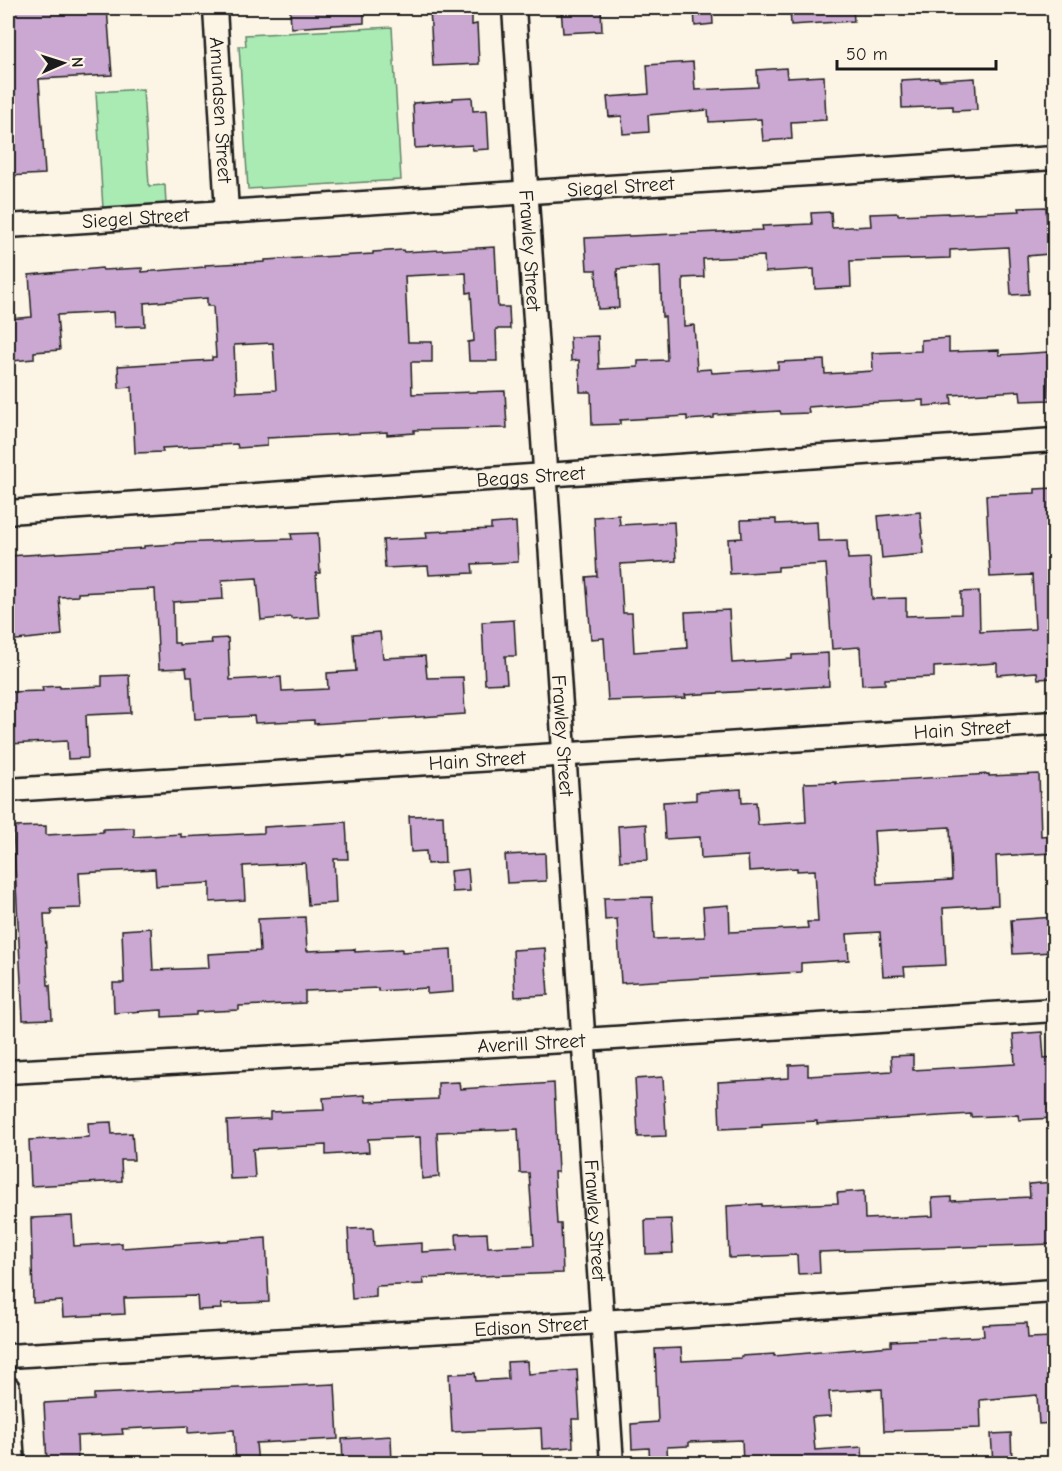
<svg xmlns="http://www.w3.org/2000/svg" width="1062" height="1471" font-family="'Comic Neue',sans-serif">
<style>
.green{fill:#aaebb4;stroke:#638468;stroke-width:1.5}
.building{fill:#cba8d2;stroke:#1c1c1c;stroke-width:1.5;fill-rule:evenodd}
.lines{fill:none;stroke-linecap:round;stroke-linejoin:round}
.minor-casing{stroke:#1c1c1c;stroke-width:27}
.minor{stroke:#fcf5e5;stroke-width:22}
.labels{text-anchor:middle;dominant-baseline:central;stroke-width:5;stroke-linejoin:round;paint-order:stroke}
.street-label{font-size:20px;fill:#1c1c1c;stroke:#fcf5e5}
</style>
<rect width="100%" height="100%" fill="#fcf5e5"/>
<filter id="ink" filterUnits="userSpaceOnUse"><feTurbulence type="fractalNoise" baseFrequency=".0167" numOctaves="2"/><feDisplacementMap in="SourceGraphic" scale="12" xChannelSelector="R" yChannelSelector="G"/><feConvolveMatrix kernelMatrix="1 2 1 2 8 2 1 2 1" color-interpolation-filters="sRGB"/></filter>
<g filter="url(#ink)">
<path class="green" d="M 392,27 L 401,180 L 248,189 L 239,46 L 246,46 L 245,35 Z
M 143,89 L 149,186 L 165,185 L 166,205 L 103,209 L 96,92 Z"/>
<path class="building" d="M 8,8 L 107,8 L 112,75 L 39,79 L 45,174 L 8,176 Z
M 290,8 L 364,8 L 364,23 L 291,28 Z
M 430,8 L 472,8 L 472,25 L 477,24 L 479,64 L 433,66 Z
M 561,8 L 601,8 L 602,31 L 563,33 Z
M 694,8 L 712,8 L 713,24 L 695,26 Z
M 790,8 L 853,8 L 854,21 L 791,25 Z
M 693,62 L 695,90 L 758,87 L 757,70 L 786,68 L 787,78 L 824,76 L 826,120 L 791,122 L 792,139 L 763,141 L 761,119 L 709,122 L 708,110 L 648,115 L 649,132 L 623,134 L 622,116 L 609,117 L 607,97 L 649,94 L 647,65 Z
M 939,78 L 939,80 L 975,78 L 977,110 L 953,111 L 953,106 L 902,108 L 901,80 Z
M 472,97 L 473,111 L 487,110 L 489,149 L 473,150 L 472,145 L 415,148 L 413,103 L 453,100 L 453,98 Z
M 1046,207 L 1049,254 L 1027,256 L 1029,294 L 1011,295 L 1008,247 L 950,250 L 950,258 L 850,261 L 851,287 L 815,289 L 814,269 L 765,272 L 764,256 L 703,259 L 704,277 L 683,278 L 684,326 L 694,325 L 697,370 L 711,369 L 712,373 L 778,369 L 778,362 L 824,360 L 825,374 L 873,371 L 872,353 L 921,351 L 921,340 L 949,338 L 949,352 L 999,350 L 999,355 L 1048,352 L 1050,400 L 1021,401 L 1020,391 L 951,395 L 952,404 L 924,406 L 924,400 L 864,403 L 808,407 L 809,413 L 781,414 L 780,411 L 714,415 L 714,418 L 687,420 L 687,416 L 620,420 L 620,424 L 592,425 L 591,392 L 580,392 L 579,360 L 571,361 L 570,337 L 598,336 L 599,369 L 638,367 L 638,361 L 667,360 L 665,317 L 662,317 L 660,266 L 617,269 L 619,308 L 598,309 L 596,270 L 587,270 L 585,238 L 763,230 L 762,226 L 812,224 L 811,213 L 831,212 L 832,228 L 871,226 L 870,214 L 898,213 L 898,215 L 948,213 L 948,214 L 1020,211 L 1019,208 Z
M 495,247 L 498,307 L 509,307 L 510,329 L 496,329 L 497,361 L 469,361 L 468,342 L 474,341 L 471,292 L 467,293 L 466,273 L 405,276 L 408,342 L 432,342 L 432,362 L 411,362 L 412,394 L 505,391 L 507,428 L 414,430 L 414,433 L 387,435 L 387,432 L 267,438 L 267,446 L 238,448 L 237,444 L 162,448 L 163,452 L 135,453 L 132,387 L 119,388 L 118,366 L 212,360 L 212,357 L 216,357 L 213,306 L 207,306 L 207,298 L 144,303 L 145,326 L 114,327 L 113,312 L 57,315 L 60,350 L 34,352 L 34,359 L 12,361 L 11,357 L 8,358 L 8,319 L 32,317 L 29,275 L 102,268 L 103,270 L 142,268 L 142,272 L 205,267 L 205,265 L 265,262 L 265,260 L 373,254 L 373,252 L 403,250 L 404,252 ZM 273,343 L 276,390 L 236,392 L 234,345 Z
M 1054,488 L 1054,514 L 1050,514 L 1054,597 L 1054,678 L 1038,679 L 1037,672 L 997,675 L 997,663 L 934,667 L 934,677 L 885,679 L 885,684 L 862,685 L 860,647 L 832,649 L 826,564 L 778,567 L 778,571 L 730,574 L 728,539 L 742,538 L 741,520 L 776,519 L 776,524 L 817,522 L 818,541 L 847,540 L 848,559 L 870,558 L 872,599 L 906,598 L 906,616 L 961,614 L 961,592 L 979,591 L 980,632 L 1035,629 L 1032,575 L 990,577 L 986,495 L 1035,493 L 1035,489 Z
M 920,512 L 924,554 L 882,558 L 878,516 Z
M 619,515 L 620,525 L 674,522 L 676,561 L 620,564 L 623,613 L 632,613 L 634,652 L 687,648 L 685,612 L 729,610 L 732,663 L 792,659 L 792,655 L 828,653 L 829,686 L 685,695 L 686,698 L 608,701 L 604,638 L 591,639 L 586,577 L 597,576 L 594,517 Z
M 516,522 L 518,562 L 472,564 L 473,573 L 429,575 L 428,566 L 385,568 L 383,540 L 427,538 L 426,532 L 491,529 L 491,524 Z
M 318,533 L 320,573 L 316,573 L 319,617 L 291,619 L 291,617 L 261,620 L 257,578 L 222,580 L 223,599 L 173,602 L 174,643 L 179,643 L 179,645 L 212,643 L 211,639 L 228,638 L 230,680 L 281,677 L 282,691 L 328,689 L 327,673 L 356,671 L 353,634 L 380,632 L 383,658 L 425,656 L 427,678 L 463,677 L 465,714 L 314,724 L 314,720 L 255,723 L 254,716 L 195,719 L 192,677 L 187,677 L 186,668 L 159,669 L 155,589 L 78,593 L 78,596 L 59,597 L 62,635 L 8,641 L 8,556 L 144,548 L 144,546 L 175,544 L 175,543 L 292,539 L 291,534 Z
M 514,620 L 516,656 L 505,656 L 507,683 L 485,684 L 482,622 Z
M 129,675 L 131,713 L 86,715 L 88,758 L 68,759 L 67,741 L 9,744 L 8,692 L 43,691 L 42,687 L 60,686 L 60,688 L 102,686 L 102,676 Z
M 989,774 L 989,776 L 1039,774 L 1041,836 L 1054,835 L 1054,853 L 996,856 L 998,905 L 943,908 L 946,965 L 904,967 L 905,975 L 883,976 L 880,932 L 847,934 L 849,960 L 801,963 L 801,972 L 621,983 L 617,919 L 605,920 L 604,898 L 652,897 L 654,939 L 705,937 L 703,907 L 729,905 L 730,932 L 808,928 L 807,922 L 818,922 L 815,870 L 797,871 L 797,868 L 749,871 L 748,856 L 701,859 L 700,837 L 665,839 L 663,802 L 696,800 L 696,792 L 741,789 L 742,803 L 756,802 L 758,825 L 806,822 L 804,783 L 836,782 L 836,784 ZM 950,827 L 952,880 L 877,884 L 874,831 Z
M 443,815 L 445,863 L 427,864 L 426,851 L 411,852 L 409,816 Z
M 346,822 L 348,859 L 334,859 L 336,903 L 308,905 L 305,863 L 243,866 L 245,900 L 210,902 L 210,883 L 156,886 L 155,869 L 79,873 L 81,908 L 51,909 L 52,914 L 44,914 L 48,985 L 50,985 L 52,1019 L 23,1020 L 13,827 L 46,826 L 46,835 L 103,832 L 103,829 L 134,828 L 134,837 L 181,834 L 181,837 L 264,833 L 264,827 Z
M 646,824 L 648,860 L 620,861 L 618,826 Z
M 545,853 L 546,881 L 507,883 L 505,855 Z
M 468,869 L 470,891 L 452,892 L 450,871 Z
M 305,917 L 307,951 L 355,949 L 355,952 L 402,949 L 402,952 L 451,949 L 453,992 L 427,994 L 427,988 L 378,991 L 378,988 L 305,991 L 305,1003 L 239,1006 L 239,1010 L 196,1012 L 196,1015 L 162,1017 L 162,1010 L 114,1013 L 113,983 L 124,983 L 122,930 L 151,928 L 153,970 L 209,968 L 208,954 L 260,951 L 258,919 Z
M 1054,917 L 1054,952 L 1013,954 L 1011,920 Z
M 545,948 L 548,995 L 515,997 L 513,950 Z
M 1042,1032 L 1044,1058 L 1054,1057 L 1054,1118 L 1019,1120 L 1018,1115 L 971,1117 L 971,1114 L 817,1124 L 817,1121 L 762,1124 L 762,1127 L 720,1129 L 718,1082 L 789,1078 L 789,1065 L 808,1064 L 808,1076 L 892,1071 L 891,1056 L 913,1055 L 913,1070 L 1015,1064 L 1013,1034 Z
M 663,1077 L 666,1136 L 638,1137 L 635,1079 Z
M 459,1082 L 460,1089 L 554,1083 L 558,1172 L 554,1172 L 557,1224 L 561,1224 L 563,1273 L 423,1278 L 424,1284 L 376,1286 L 376,1297 L 352,1299 L 348,1229 L 373,1228 L 374,1246 L 422,1243 L 422,1252 L 457,1250 L 456,1234 L 487,1233 L 488,1247 L 534,1245 L 529,1173 L 520,1173 L 518,1129 L 437,1132 L 439,1177 L 422,1179 L 420,1137 L 368,1139 L 369,1152 L 326,1155 L 326,1145 L 253,1149 L 255,1178 L 230,1179 L 227,1121 L 270,1119 L 270,1112 L 324,1110 L 323,1098 L 365,1095 L 366,1102 L 438,1099 L 438,1083 Z
M 111,1122 L 112,1134 L 132,1133 L 134,1160 L 121,1160 L 122,1181 L 31,1186 L 29,1140 L 89,1137 L 88,1123 Z
M 1054,1182 L 1054,1244 L 819,1252 L 820,1273 L 798,1274 L 797,1255 L 729,1258 L 727,1206 L 762,1204 L 762,1206 L 838,1203 L 837,1193 L 864,1191 L 865,1219 L 933,1216 L 932,1198 L 951,1197 L 951,1201 L 1030,1197 L 1029,1184 Z
M 72,1216 L 74,1246 L 122,1243 L 122,1248 L 266,1238 L 269,1302 L 221,1304 L 222,1309 L 198,1310 L 197,1296 L 124,1298 L 125,1314 L 63,1317 L 62,1301 L 33,1303 L 31,1218 Z
M 671,1219 L 673,1253 L 646,1254 L 645,1220 Z
M 1027,1323 L 1028,1338 L 1054,1337 L 1054,1423 L 1039,1424 L 1037,1395 L 980,1400 L 981,1428 L 884,1431 L 882,1389 L 829,1392 L 831,1416 L 812,1417 L 815,1450 L 862,1447 L 863,1464 L 743,1464 L 742,1440 L 689,1442 L 689,1446 L 667,1447 L 668,1464 L 650,1464 L 649,1448 L 632,1449 L 631,1424 L 658,1422 L 655,1349 L 681,1348 L 682,1361 L 741,1358 L 741,1356 L 774,1354 L 774,1356 L 891,1346 L 891,1341 L 984,1336 L 983,1325 Z
M 527,1361 L 528,1374 L 577,1370 L 580,1419 L 572,1419 L 573,1447 L 542,1449 L 541,1428 L 452,1432 L 449,1374 L 475,1373 L 476,1381 L 508,1379 L 507,1362 Z
M 335,1384 L 338,1439 L 256,1443 L 258,1464 L 236,1464 L 234,1430 L 188,1433 L 188,1426 L 122,1429 L 123,1434 L 77,1436 L 78,1464 L 47,1464 L 44,1403 L 94,1400 L 94,1394 Z
M 1011,1433 L 1012,1462 L 993,1463 L 991,1434 Z
M 391,1436 L 392,1464 L 343,1464 L 342,1439 Z"/>
<g class="lines">
<defs>
<g id="minor">
<path id="s1" d="M 215,8 L 227,212"/>
<path id="s2" d="M 514,8 L 612,1464"/>
<path id="s3" d="M 8,226 L 1054,158"/>
<path id="s4" d="M 8,512 L 1054,440"/>
<path id="s5" d="M 8,790 L 1054,723"/>
<path id="s6" d="M 8,1072 L 583,1040 L 1054,1010"/>
<path id="s7" d="M 8,1356 L 602,1322 L 1054,1291"/>
<path d="M 8,1388 L 13,1464"/>
</g>
</defs>
<use href="#minor" class="minor-casing"/>
<use href="#minor" class="minor"/>
</g>
</g>
<g class="labels">
<g class="street-label">
<text stroke="none"><textPath href="#s1" startOffset="102">Amundsen Street</textPath></text>
<text stroke="none"><textPath href="#s3" startOffset="614">Siegel Street</textPath></text>
<text stroke="none"><textPath href="#s3" startOffset="128">Siegel Street</textPath></text>
<text stroke="none"><textPath href="#s2" startOffset="243">Frawley Street</textPath></text>
<text stroke="none"><textPath href="#s4" startOffset="524">Beggs Street</textPath></text>
<text stroke="none"><textPath href="#s5" startOffset="956">Hain Street</textPath></text>
<text stroke="none"><textPath href="#s2" startOffset="729">Frawley Street</textPath></text>
<text stroke="none"><textPath href="#s5" startOffset="470">Hain Street</textPath></text>
<text stroke="none"><textPath href="#s6" startOffset="524">Averill Street</textPath></text>
<text stroke="none"><textPath href="#s2" startOffset="1215">Frawley Street</textPath></text>
<text stroke="none"><textPath href="#s7" startOffset="524">Edison Street</textPath></text>
</g>
</g>
<rect width="1062" height="1471" fill="none" stroke="#fcf5e5" stroke-width="30"/>
<rect x="15" y="15" width="1032" height="1441" fill="none" stroke="#1c1c1c" stroke-width="2" filter="url(#ink)"/>
<g transform="translate(63 63) rotate(87)" stroke="#fcf5e5" stroke-width="4.5" paint-order="stroke">
<path d="M0-4.5L10 22L0 15L-10 22Z" fill="#1c1c1c"/>
<text y="-9" font-size="16" font-weight="bold" text-anchor="middle" fill="#1c1c1c">N</text>
</g>
<path d="M837 60v9h159v-9" fill="none" stroke="#1c1c1c" stroke-width="3"/>
<text x="846" y="60" font-size="18" fill="#1c1c1c" stroke="#fcf5e5" stroke-width="4.5" paint-order="stroke">50 m</text>
</svg>
